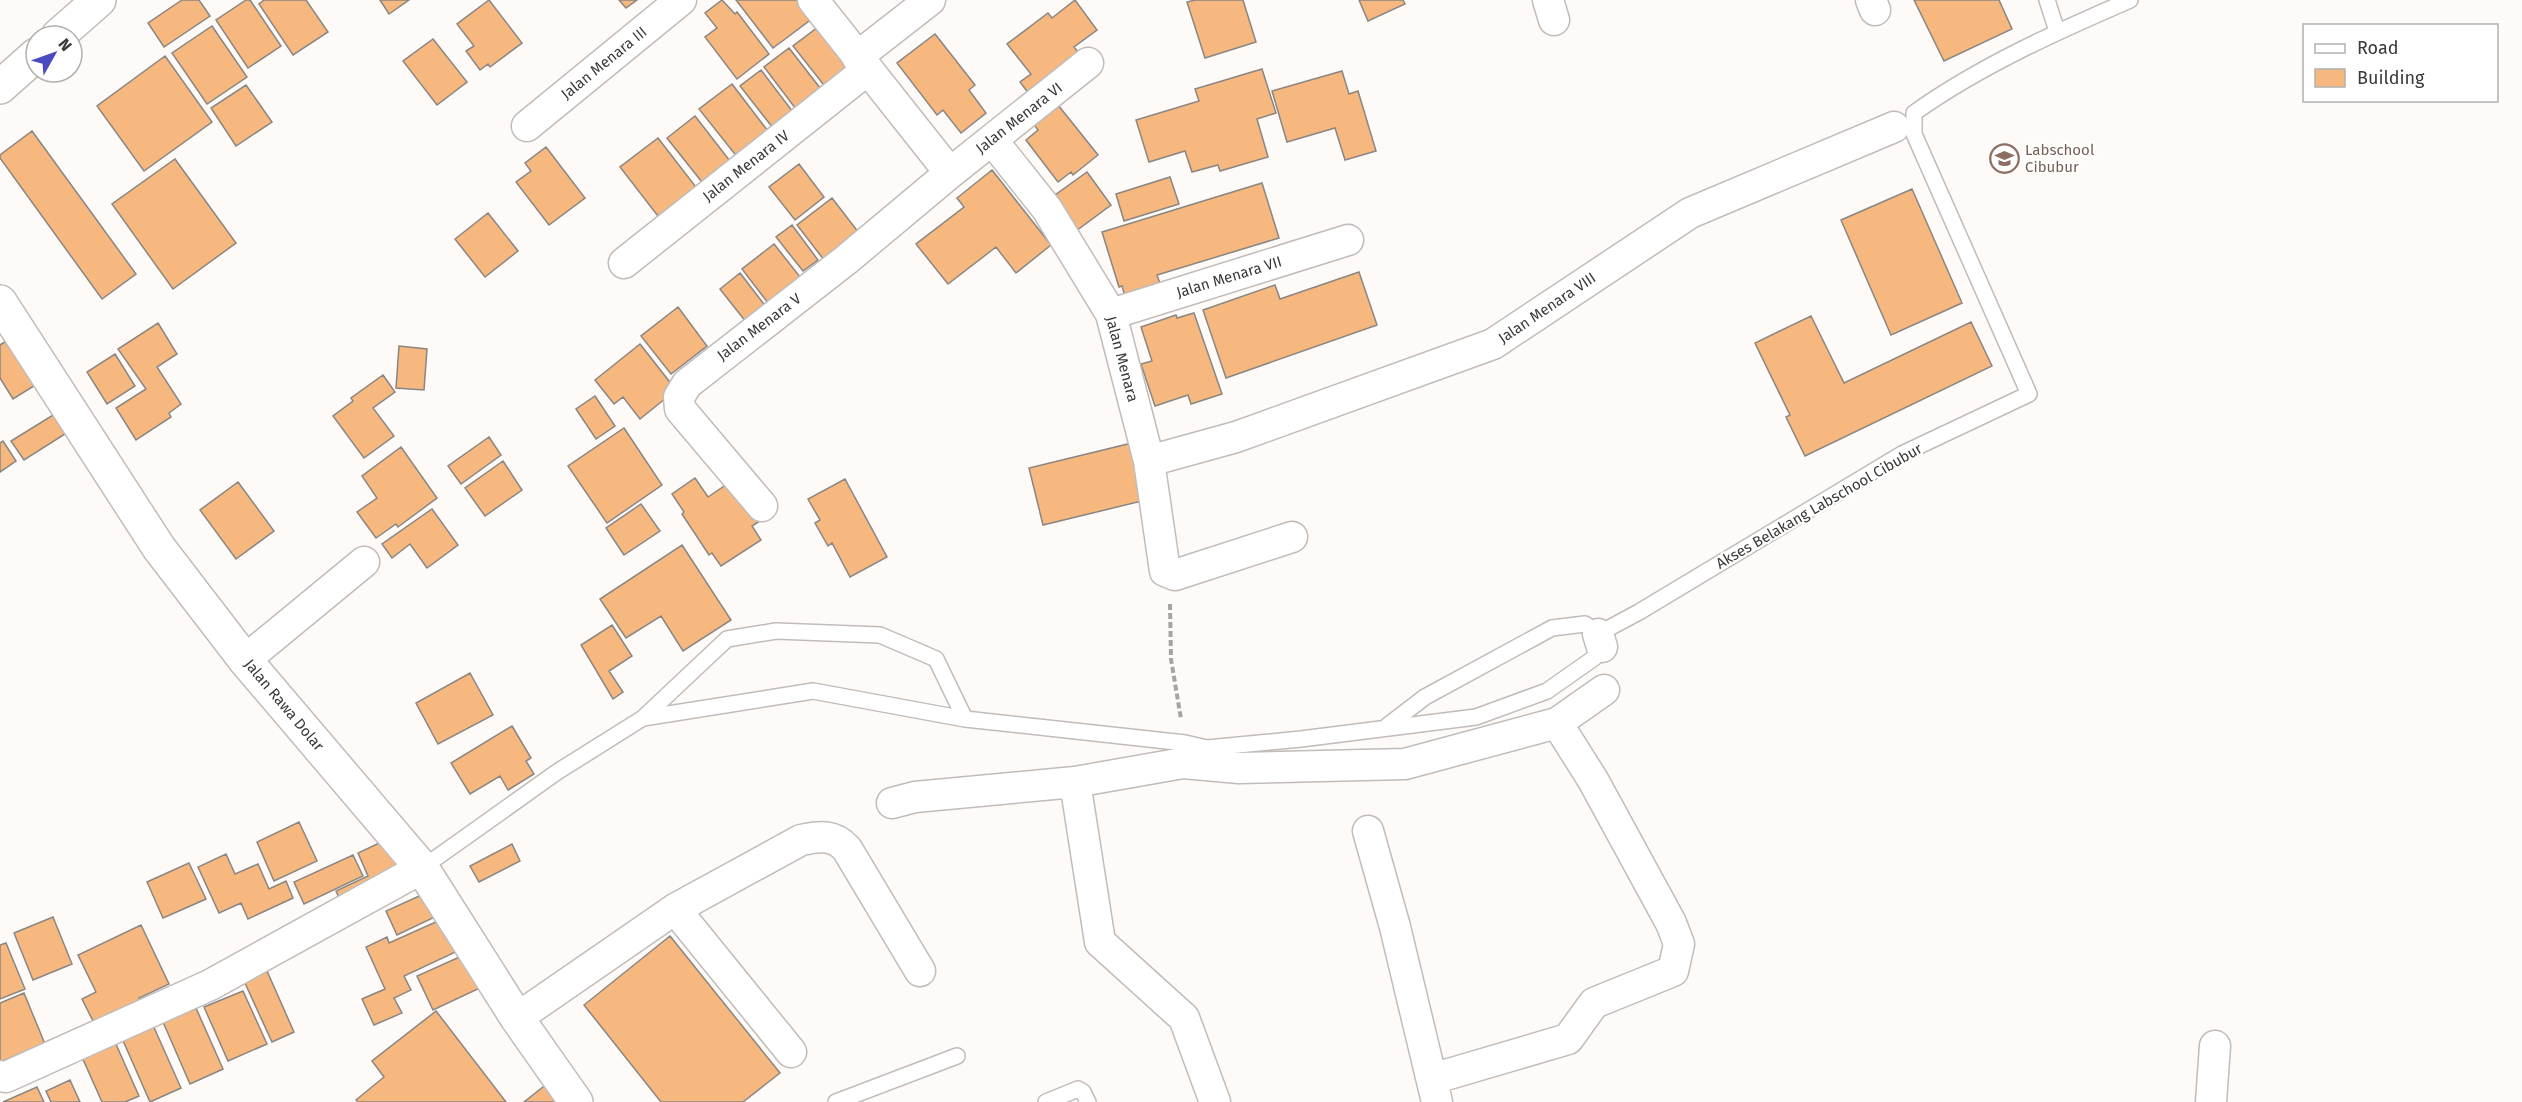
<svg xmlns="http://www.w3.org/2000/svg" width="2522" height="1102" font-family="'Fira Sans',sans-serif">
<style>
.building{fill:#f6b87e;stroke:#898683;stroke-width:1.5}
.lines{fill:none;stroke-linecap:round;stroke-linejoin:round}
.lane-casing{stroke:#c1bcba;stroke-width:18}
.street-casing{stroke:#c1bcba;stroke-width:33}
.secondary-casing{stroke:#c1bcba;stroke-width:36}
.path{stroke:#a6a3a1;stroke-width:4;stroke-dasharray:6 3;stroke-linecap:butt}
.lane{stroke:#fff;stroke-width:15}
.street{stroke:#fff;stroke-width:30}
.secondary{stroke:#fff;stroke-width:33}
.labels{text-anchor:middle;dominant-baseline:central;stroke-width:4.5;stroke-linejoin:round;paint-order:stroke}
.street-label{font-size:15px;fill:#3b3938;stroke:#fff}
.education-label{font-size:15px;fill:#785e54;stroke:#fff;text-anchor:start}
</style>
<rect width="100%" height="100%" fill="#fefaf7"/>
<path class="building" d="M 182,0 L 199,0 L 210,16 L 164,47 L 148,23 Z
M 246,0 L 250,0 L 281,46 L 248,68 L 216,20 Z
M 264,0 L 306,0 L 328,32 L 293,55 L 259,4 Z
M 380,0 L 409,0 L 389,14 Z
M 489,0 L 522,43 L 490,67 L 488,64 L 480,70 L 466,51 L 474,46 L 457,24 Z
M 619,0 L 637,0 L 626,8 Z
M 722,0 L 735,14 L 737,12 L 769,54 L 737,79 L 705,37 L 717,28 L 705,13 Z
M 736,0 L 800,0 L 813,18 L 773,48 Z
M 1075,0 L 1097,30 L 1074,47 L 1081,56 L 1035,102 L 1020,82 L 1031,74 L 1007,44 L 1048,13 L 1052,18 Z
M 1195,0 L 1243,0 L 1256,42 L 1205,58 L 1187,2 Z
M 1359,0 L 1403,0 L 1405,4 L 1368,21 Z
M 1914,0 L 1999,0 L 2012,29 L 1944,61 Z
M 822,24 L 855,67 L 827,89 L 793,46 Z
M 212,26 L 247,77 L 207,104 L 172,53 Z
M 935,34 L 975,85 L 969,90 L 986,113 L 961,133 L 943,110 L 937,115 L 897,63 Z
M 433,39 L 467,82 L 437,105 L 403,61 Z
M 789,48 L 827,97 L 802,117 L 764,67 Z
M 165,56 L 212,122 L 144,171 L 97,106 Z
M 1262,69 L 1276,113 L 1257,119 L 1268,157 L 1220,171 L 1218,165 L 1192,172 L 1185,151 L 1149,162 L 1136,120 L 1199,101 L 1195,89 Z
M 761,70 L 793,112 L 773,128 L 740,86 Z
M 1342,71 L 1349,94 L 1358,91 L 1376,151 L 1345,160 L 1335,128 L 1287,142 L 1272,91 Z
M 732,84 L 774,139 L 742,163 L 699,109 Z
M 246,85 L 272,122 L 236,146 L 211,108 Z
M 1054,100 L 1098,155 L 1073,175 L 1071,172 L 1058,182 L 1026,140 L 1038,130 L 1030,119 Z
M 695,116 L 737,170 L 709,191 L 667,138 Z
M 32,131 L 136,274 L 102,299 L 0,158 L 0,155 Z
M 658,138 L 699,191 L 661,220 L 620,167 Z
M 546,147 L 585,198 L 549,225 L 516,182 L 531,171 L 525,163 Z
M 175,159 L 236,243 L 173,289 L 112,204 Z
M 799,164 L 824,197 L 795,220 L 769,187 Z
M 992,170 L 1051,245 L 1016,273 L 996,247 L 948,284 L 916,244 L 964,207 L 957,198 Z
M 1087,172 L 1111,205 L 1076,231 L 1051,198 Z
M 1170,177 L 1179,204 L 1124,221 L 1116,194 Z
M 1262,183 L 1279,238 L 1157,275 L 1162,289 L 1126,300 L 1122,286 L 1119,287 L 1102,232 Z
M 1912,189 L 1962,303 L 1891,335 L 1841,220 Z
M 832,198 L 866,242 L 831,269 L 797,225 Z
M 488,213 L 518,251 L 485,277 L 455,239 Z
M 792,225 L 818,260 L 803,271 L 776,237 Z
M 774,244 L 808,287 L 775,312 L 742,269 Z
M 1359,272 L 1377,325 L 1226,378 L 1203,310 L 1275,285 L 1280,299 Z
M 740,273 L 770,312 L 750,327 L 720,289 Z
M 678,307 L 707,346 L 671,374 L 641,336 Z
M 1194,313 L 1222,394 L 1191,404 L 1188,395 L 1155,406 L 1141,364 L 1152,361 L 1141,327 L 1176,315 L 1177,318 Z
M 1811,316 L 1844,383 L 1971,322 L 1992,366 L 1805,456 L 1786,417 L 1790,415 L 1755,343 Z
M 158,323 L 177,354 L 157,367 L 181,404 L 169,413 L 171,417 L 136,440 L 116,408 L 146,389 L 118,349 Z
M 17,334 L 45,379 L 13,399 L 0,378 L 0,345 Z
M 640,344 L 676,390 L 640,419 L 623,397 L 614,404 L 595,380 Z
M 399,346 L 427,349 L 424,390 L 396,388 Z
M 115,354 L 135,386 L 107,404 L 87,372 Z
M 383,375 L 395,392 L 373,408 L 394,436 L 364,458 L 333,416 L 353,401 L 351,398 Z
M 595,396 L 615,426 L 596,439 L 576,409 Z
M 53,415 L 65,434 L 24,460 L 11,441 Z
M 624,428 L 662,485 L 607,523 L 568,466 Z
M 489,437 L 501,455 L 461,484 L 448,466 Z
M 3,441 L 16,461 L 0,472 L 0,443 Z
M 1132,443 L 1146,500 L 1043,525 L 1029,468 Z
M 401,447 L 437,498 L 398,527 L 396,524 L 376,538 L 357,512 L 377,498 L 362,476 Z
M 503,461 L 522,490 L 485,516 L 465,488 Z
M 695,478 L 708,497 L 736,478 L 763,519 L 752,526 L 761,540 L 721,566 L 712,553 L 709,555 L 682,514 L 684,512 L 672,494 Z
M 845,479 L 887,557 L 850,577 L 832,543 L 828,546 L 815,523 L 820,520 L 808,499 Z
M 238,482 L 274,531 L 236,559 L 200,510 Z
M 641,504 L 660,531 L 624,555 L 606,528 Z
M 432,509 L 458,545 L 427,568 L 410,544 L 392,558 L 382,544 Z
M 682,545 L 731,620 L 683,651 L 661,616 L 626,638 L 600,599 Z
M 612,625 L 632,656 L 609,671 L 623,692 L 613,699 L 581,645 Z
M 470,673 L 493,715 L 438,744 L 416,703 Z
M 512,726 L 531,758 L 526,761 L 534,774 L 508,790 L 500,776 L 470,794 L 451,763 Z
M 299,822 L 317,861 L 274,881 L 257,842 Z
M 394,836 L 410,871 L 343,906 L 336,891 L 368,876 L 358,853 Z
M 512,844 L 520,861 L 479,882 L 470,866 Z
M 226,854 L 235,874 L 258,864 L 269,889 L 286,881 L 293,898 L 248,919 L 241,903 L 219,913 L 198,867 Z
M 353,855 L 363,876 L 304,904 L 294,882 Z
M 189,863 L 206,899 L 163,918 L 147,882 Z
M 428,892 L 439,915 L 397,935 L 386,911 Z
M 53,917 L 72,964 L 33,980 L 14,933 Z
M 447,917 L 462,949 L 404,976 L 411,990 L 394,998 L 402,1013 L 374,1025 L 362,999 L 385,989 L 366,947 L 387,937 L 389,943 Z
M 141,925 L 169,984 L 139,998 L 144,1006 L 97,1029 L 82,999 L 96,992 L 78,955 Z
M 670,936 L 780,1073 L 743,1102 L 661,1102 L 584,1005 Z
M 6,943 L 25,989 L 0,999 L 0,945 Z
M 464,955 L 480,988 L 433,1010 L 417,976 Z
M 267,971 L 294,1032 L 272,1042 L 244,981 Z
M 243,991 L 267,1044 L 228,1061 L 204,1007 Z
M 24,993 L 45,1044 L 0,1062 L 0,1003 Z
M 196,1008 L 223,1069 L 190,1084 L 163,1022 Z
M 436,1011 L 506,1102 L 358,1102 L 356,1100 L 384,1077 L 372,1061 Z
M 152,1023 L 181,1088 L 150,1102 L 121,1036 Z
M 115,1042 L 139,1096 L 125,1102 L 102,1102 L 82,1057 Z
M 70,1080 L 80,1102 L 51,1102 L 46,1091 Z
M 548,1083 L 563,1102 L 524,1102 Z
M 37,1087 L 44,1102 L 3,1102 Z"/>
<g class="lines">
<defs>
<path id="lane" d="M 2047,0 L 2057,31
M 643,718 L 813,691 L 965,719 L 1185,743 L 1207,748 L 1301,739 L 1476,717 L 1547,691 L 1594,658 L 1602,647
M 1387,726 L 1425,697 L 1552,628 L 1585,624 L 1598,634 L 1639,612 L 1902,454 L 2029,394 L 1914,134 L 1914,113 C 1980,66 2056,32 2130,0
M 422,868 L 557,772 L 643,718 L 727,639 L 776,631 L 880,635 L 936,659 L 965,719
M 836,1102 L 957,1056
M 1046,1102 L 1078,1089 L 1083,1092 L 1088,1102"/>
<path id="street" d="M 813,0 L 950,173
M 1548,0 L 1554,20
M 1871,0 L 1875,10
M 857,57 L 930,0
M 527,126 L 681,0
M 992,140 L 1047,209 L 1111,314 L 1149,461 L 1165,571 L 1175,575 L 1292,537
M 624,263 L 867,70
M 1111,314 L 1348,240
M 1149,461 L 1236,437 L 1493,344 L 1690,213 L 1894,127
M 762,506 L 680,409 L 679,397 L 687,384 L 846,260 L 950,173 L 1088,63
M 1598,634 L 1602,647
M 245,660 L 364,562
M 1075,782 L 1100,942 L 1184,1018 L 1215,1102
M 892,803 L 915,797 L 1075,782 L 1183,763 L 1239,768 L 1405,764 L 1557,723 L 1604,690
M 1368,831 L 1395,927 L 1437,1102
M 675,909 L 791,1052
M 517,1018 L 675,909 L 801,840 C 819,836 834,834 847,849 L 920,971
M 0,1076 L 6,1077 L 210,985 L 422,868
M 1432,1079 L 1568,1039 L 1594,1003 L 1673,971 L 1679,944 L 1671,923 L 1593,780 L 1557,723
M 2211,1102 L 2215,1046"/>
<path id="secondary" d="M 58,36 L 99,0
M 0,87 L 36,55
M 0,302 L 159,548 L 245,660 L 422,868 L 517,1018 L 576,1102"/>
</defs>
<use href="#lane" class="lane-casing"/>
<use href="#street" class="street-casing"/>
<use href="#secondary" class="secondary-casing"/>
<path class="path" d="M 1170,604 L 1171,659 L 1181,719"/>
<use href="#lane" class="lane"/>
<use href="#street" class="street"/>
<use href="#secondary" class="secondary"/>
</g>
<defs>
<symbol id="school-ring" viewBox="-11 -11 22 22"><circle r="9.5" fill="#fff" stroke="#8d6e63" stroke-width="1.5"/><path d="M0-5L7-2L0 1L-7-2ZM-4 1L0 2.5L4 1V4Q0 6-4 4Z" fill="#8d6e63"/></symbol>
</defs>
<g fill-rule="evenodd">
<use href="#school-ring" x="1988" y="142" width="33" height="33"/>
</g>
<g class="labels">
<g class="street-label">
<text transform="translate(604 63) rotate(-39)">Jalan Menara III</text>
<text transform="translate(1019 118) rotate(-38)">Jalan Menara VI</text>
<text transform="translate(746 166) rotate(-38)">Jalan Menara IV</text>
<text transform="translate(1229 277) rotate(-17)">Jalan Menara VII</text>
<text transform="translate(1547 308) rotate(-34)">Jalan Menara VIII</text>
<text transform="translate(759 327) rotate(-37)">Jalan Menara V</text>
<text transform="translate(1122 359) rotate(75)">Jalan Menara</text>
<text transform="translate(1819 506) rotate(-30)">Akses Belakang Labschool Cibubur</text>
<text transform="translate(284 705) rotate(50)">Jalan Rawa Dolar</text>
</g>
<g class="education-label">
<text x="2025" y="150">Labschool<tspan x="2025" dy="17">Cibubur</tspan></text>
</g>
</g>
<rect x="2303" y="24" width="195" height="78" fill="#ffffff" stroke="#b1b0af" stroke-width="1.5"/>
<rect x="2315" y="44" width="30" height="9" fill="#ffffff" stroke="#b1b0af" stroke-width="1.5"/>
<text x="2357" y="54" font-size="18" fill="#3b3938">Road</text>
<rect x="2315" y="69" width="30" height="18" fill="#f6b87e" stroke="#b1b0af" stroke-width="1.5"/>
<text x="2357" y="84" font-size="18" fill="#3b3938">Building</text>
<g transform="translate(54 54) rotate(50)"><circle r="28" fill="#ffffff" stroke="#b1b0af" stroke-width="1.5"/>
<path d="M0-4.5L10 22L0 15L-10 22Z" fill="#4a4bc1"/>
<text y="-9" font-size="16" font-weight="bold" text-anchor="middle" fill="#3b3938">N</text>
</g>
</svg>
